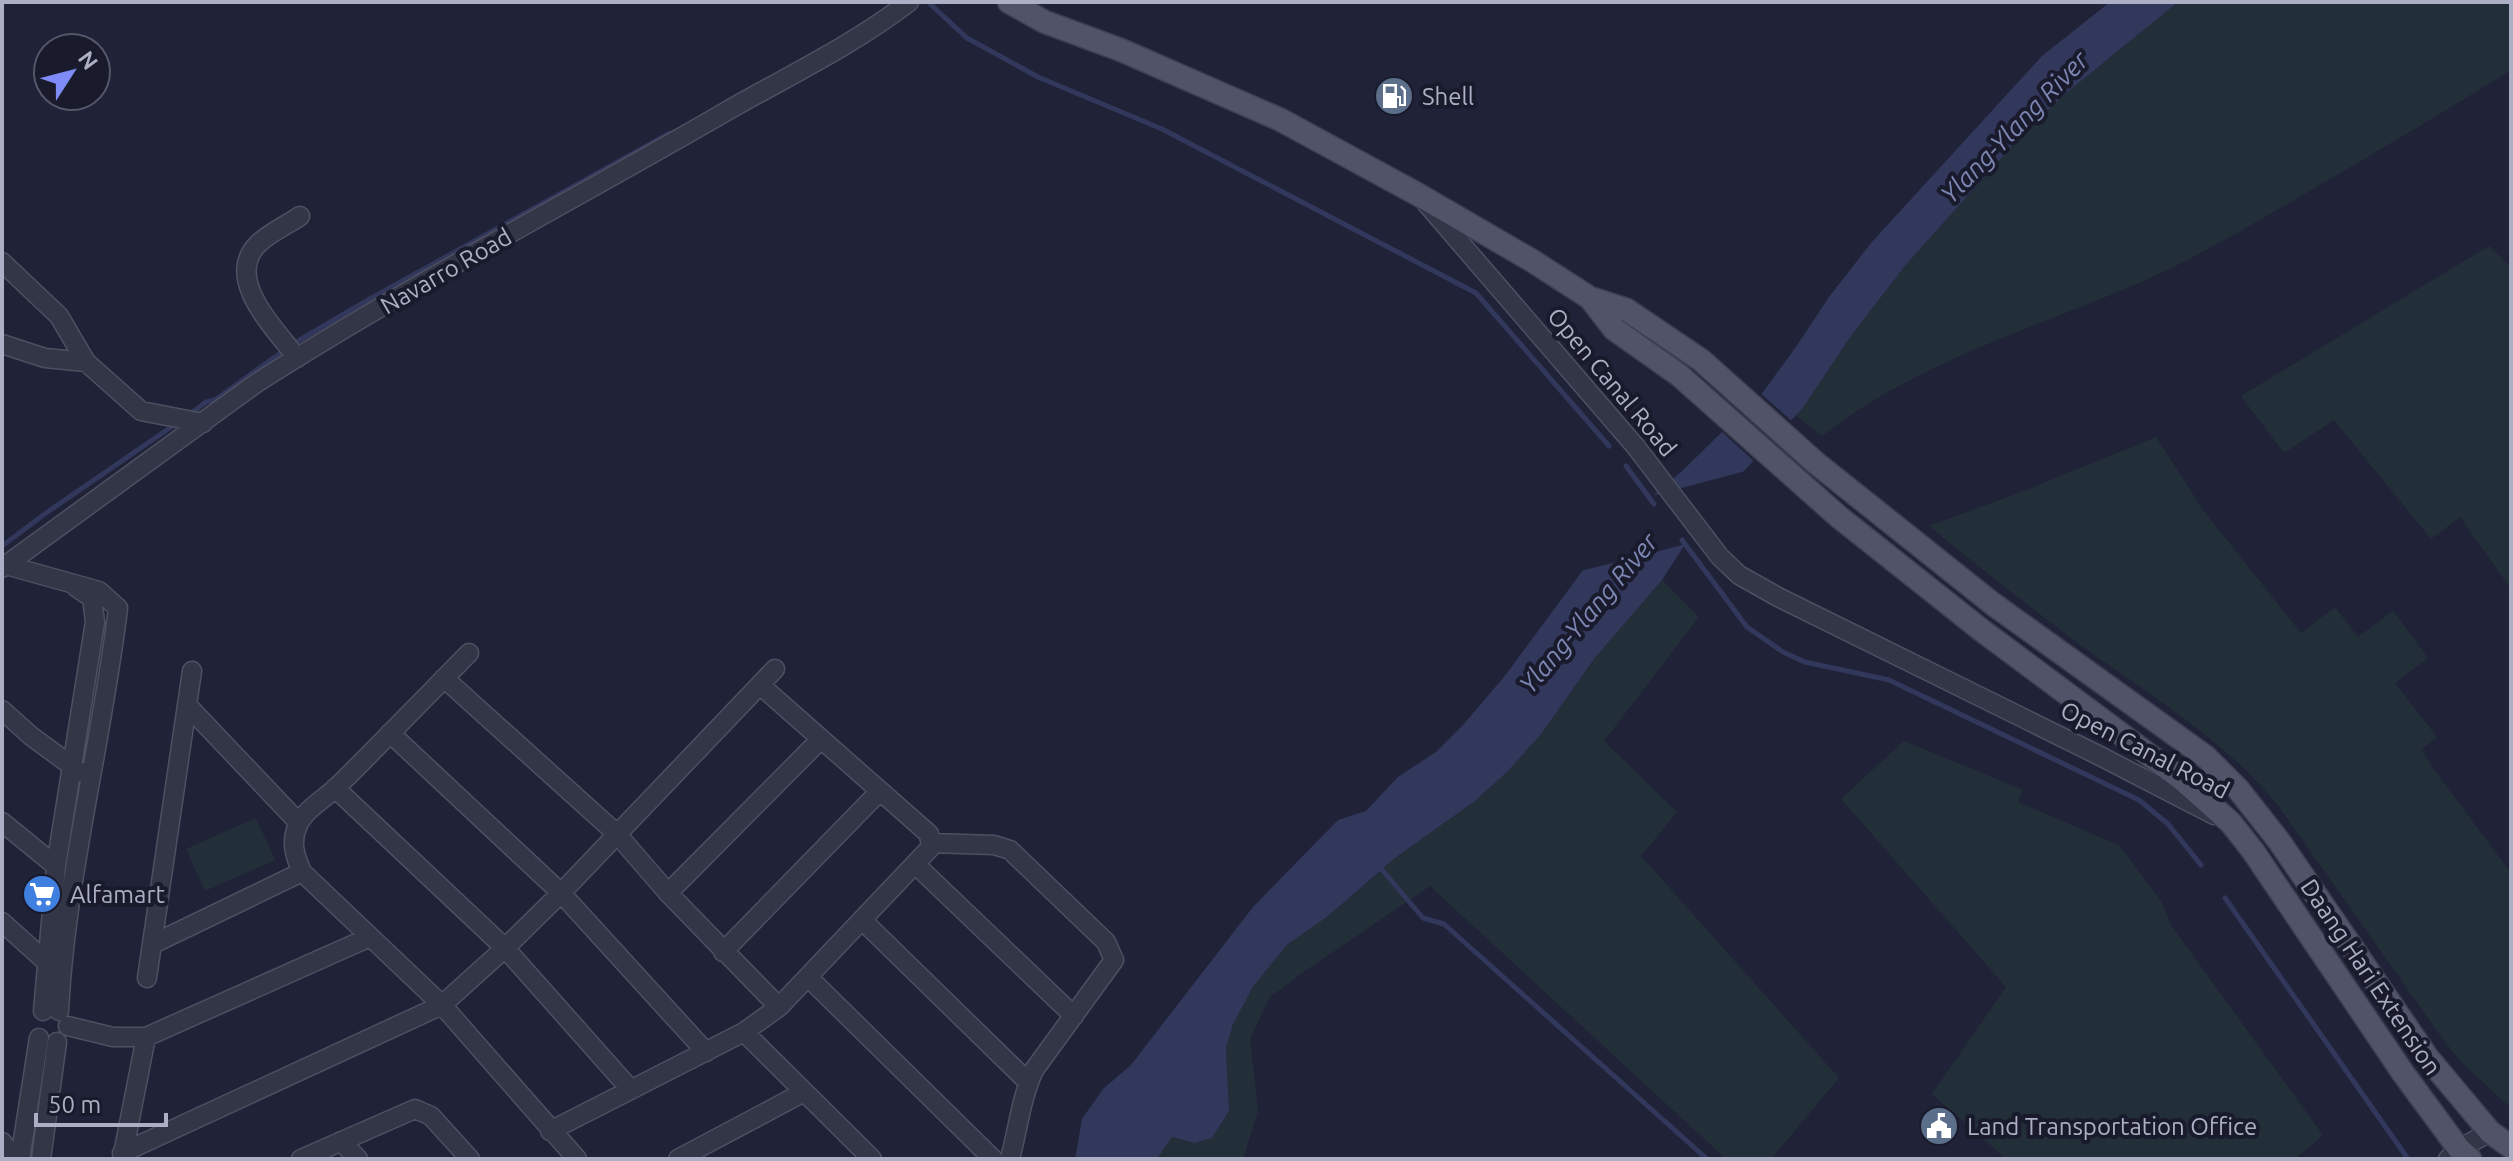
<svg xmlns="http://www.w3.org/2000/svg" width="2513" height="1161" font-family="Ubuntu,sans-serif">
<style>
.green{fill:#222f38}
.water{fill:#32375c}
.pier{fill:#202337}
.lines{fill:none;stroke-linecap:round;stroke-linejoin:round}
.stream{stroke:#32375c;stroke-width:5}
.minor-casing{stroke:#4e5062;stroke-width:21}
.major-casing{stroke:#3d3f51;stroke-width:25}
.minor{stroke:#333647;stroke-width:18}
.major{stroke:#515468;stroke-width:22}
.labels{text-anchor:middle;dominant-baseline:central;stroke-width:8;stroke-linejoin:round;paint-order:stroke}
.poi-label{font-size:24px;fill:#adb0c4;stroke:#191b2c;text-anchor:start}
.street-label{font-size:24px;fill:#adb0c4;stroke:#191b2c}
.water-label{font-size:26px;font-style:italic;fill:#7d85b2;stroke:#191b2c}
</style>
<rect width="100%" height="100%" fill="#202337"/>
<path class="green" d="M 2178,2 L 2511,2 L 2511,70 C 2444,112 2376,152 2308,192 C 2256,222 2203,254 2148,279 C 2039,327 1917,361 1822,436 L 1796,416 L 1851,336 L 1904,267 L 2030,126 L 2070,90 Z
M 2489,246 L 2511,267 L 2511,589 L 2460,517 L 2431,539 L 2334,420 L 2284,453 L 2241,396 Z
M 2156,437 L 2203,510 L 2301,633 L 2335,607 L 2358,637 L 2393,611 L 2428,658 L 2395,683 L 2437,737 L 2422,749 L 2432,767 L 2511,873 L 2511,1108 L 2461,1062 L 2442,1038 L 2277,804 C 2226,742 2158,700 2093,654 C 2037,613 1983,570 1929,526 L 2024,491 Z
M 1662,580 L 1699,617 L 1604,741 L 1677,812 L 1641,856 L 1839,1078 L 1771,1159 L 1726,1159 L 1430,886 L 1305,971 L 1269,998 L 1250,1039 L 1258,1111 L 1243,1159 L 1157,1159 L 1172,1137 L 1195,1143 L 1212,1138 L 1229,1111 L 1226,1048 L 1233,1023 L 1253,987 L 1272,963 L 1288,944 L 1327,917 L 1395,858 L 1475,801 L 1508,771 L 1542,733 L 1594,659 Z
M 1904,741 L 2023,790 L 2018,802 L 2120,846 L 2163,904 L 2170,924 L 2323,1135 L 2295,1159 L 2006,1159 L 1932,1094 L 2006,987 L 1841,799 Z
M 256,818 L 275,860 L 205,891 L 186,849 Z"/>
<path class="water" d="M 2110,2 L 2178,2 L 2070,90 L 2030,126 L 1904,267 L 1851,336 L 1802,409 L 1705,513 L 1662,580 L 1594,659 L 1542,733 L 1508,771 L 1475,801 L 1395,858 L 1327,917 L 1288,944 L 1272,963 L 1253,987 L 1233,1024 L 1226,1048 L 1229,1111 L 1212,1138 L 1195,1143 L 1172,1137 L 1157,1159 L 1075,1159 L 1082,1119 L 1103,1089 L 1131,1065 L 1253,907 L 1338,820 L 1366,811 L 1398,777 L 1436,752 L 1462,726 L 1504,677 L 1589,562 L 1634,512 L 1682,471 L 1763,392 L 1798,344 L 1829,297 L 1871,243 L 2042,56 Z"/>
<path class="pier" d="M 1758,391 L 1795,424 L 1757,464 L 1719,429 Z
M 1753,469 L 1708,516 L 1690,543 L 1577,572 L 1632,509 L 1644,498 Z"/>
<g class="lines">
<path class="stream" d="M 928,2 L 967,38 L 1038,77 L 1162,129 L 1476,293 L 1609,446
M 189,415 L 206,402 L 215,400 L 293,344 L 368,300 L 670,133
M 1626,466 L 1654,504
M 1682,540 L 1747,627 L 1783,652 L 1805,662 L 1889,680 L 2139,800 L 2168,824 L 2201,865
M 2,546 L 46,513 L 177,423
M 1378,865 L 1423,918 L 1444,924 L 1707,1159
M 2225,898 L 2408,1159"/>
<defs>
<path id="minor" d="M 1426,203 L 1636,447 L 1720,557 L 1739,575 L 1778,597 L 2100,756 L 2214,815
M 2,262 L 59,316 L 86,362 L 141,411 L 203,423
M 2,344 L 45,358 L 86,362
M 297,358 C 276,329 223,279 258,244 C 269,233 287,225 300,216
M 6,565 L 99,591 L 118,608 C 102,743 66,875 59,1011
M 2,568 L 255,384 C 408,286 570,202 727,111 C 788,76 853,45 909,2
M 469,653 C 426,697 382,742 338,786 C 326,798 305,809 298,825 C 290,842 295,856 302,872 L 442,1005 L 577,1159
M 444,678 L 617,834 L 668,893 L 779,1007 L 931,847 L 929,834 L 760,685
M 187,705 L 299,823
M 2,710 L 31,736 L 80,772
M 390,733 L 561,893 L 706,1052
M 335,788 L 505,948 L 631,1090
M 2,822 L 56,866
M 931,843 L 994,845 L 1010,850 L 1106,942 L 1114,960 L 1034,1070 C 1021,1098 1018,1129 1010,1159
M 915,864 L 1074,1016
M 668,893 L 821,739
M 862,920 L 1028,1082
M 2,922 L 53,968
M 153,944 L 302,872
M 723,952 L 880,791
M 808,977 L 993,1159
M 147,978 L 192,671
M 43,1011 L 56,866 L 95,622 L 92,598 L 76,587
M 68,1026 L 113,1037 L 146,1037 L 370,937
M 744,1032 L 872,1159
M 550,1131 L 744,1032 L 779,1007
M 341,1141 L 358,1159
M 2,1142 L 15,1159
M 122,1153 L 442,1005 L 505,948 L 561,893 L 775,669
M 20,1159 L 39,1038
M 41,1159 L 57,1042
M 122,1159 L 146,1037
M 301,1159 L 415,1109 L 431,1116 L 470,1159
M 678,1159 L 804,1092
M 2448,1159 L 2459,1149 L 2490,1132"/>
<path id="major" d="M 1009,2 L 1045,22 L 1121,50 L 1281,120 L 1419,195 L 1531,260 L 1590,298 L 1627,310 L 1701,360 L 1816,463 L 1993,604 L 2206,757 L 2238,789 L 2279,841 L 2428,1058 L 2490,1132 L 2511,1147
M 1590,298 L 1614,329 L 1679,375 L 1839,517 L 1980,629 L 2184,781 L 2231,823 L 2253,851 L 2403,1073 L 2459,1149 L 2470,1159"/>
</defs>
<use href="#minor" class="minor-casing"/>
<use href="#major" class="major-casing"/>
<use href="#minor" class="minor"/>
<use href="#major" class="major"/>
</g>
<defs>
<symbol id="fuel-disc" viewBox="-11 -11 22 22"><circle r="9.5" fill="#5c6f8a" stroke="#191b2c"/><path d="M-5.5-6h7V0h2V4h1.3V-2.5L3-4.5l.8-.8L6-3V5H2.5V1h-1V6h-7ZM-4.2-4.7v3.2H.2V-4.7Z" fill="#fff"/></symbol>
<symbol id="supermarket-disc" viewBox="-11 -11 22 22"><circle r="9.5" fill="#3f7fe0" stroke="#191b2c"/><path d="M-6-5.5h2.5l.6 2H6L4.5 2H-2.5L-4.4-4H-6ZM-1.5 3.2a1.3 1.3 0 1 0 .1 0ZM3 3.2a1.3 1.3 0 1 0 .1 0Z" fill="#fff"/></symbol>
<symbol id="civic-disc" viewBox="-11 -11 22 22"><circle r="9.5" fill="#5c6f8a" stroke="#191b2c"/><path d="M-.6-6.5H3V-4.5H.6V-3L4-1V1h2V6H-6V1h2V-1L-.6-3ZM-1.2 2.5V6h2.4V2.5Z" fill="#fff"/></symbol>
</defs>
<g fill-rule="evenodd">
<use href="#fuel-disc" x="1372" y="74" width="44" height="44"/>
<use href="#supermarket-disc" x="20" y="872" width="44" height="44"/>
<use href="#civic-disc" x="1917" y="1104" width="44" height="44"/>
</g>
<g class="labels">
<g class="poi-label">
<text x="1422" y="96">Shell</text>
<text x="70" y="894">Alfamart</text>
<text x="1967" y="1126">Land Transportation Office</text>
</g>
<g class="street-label">
<text transform="translate(446 271) rotate(-30)">Navarro Road</text>
<text transform="translate(1612 382) rotate(50)">Open Canal Road</text>
<text transform="translate(2145 750) rotate(27)">Open Canal Road</text>
<text transform="translate(2371 977) rotate(56)">Daang Hari Extension</text>
</g>
<g class="water-label">
<text transform="translate(2014 127) rotate(-46)">Ylang-Ylang River</text>
<text transform="translate(1588 613) rotate(-50)">Ylang-Ylang River</text>
</g>
</g>
<rect width="2513" height="1161" fill="none" stroke="#adb0c4" stroke-width="8"/>
<g transform="translate(72 72) rotate(54)"><circle r="38" fill="#191b2c" stroke="#545769" stroke-width="2"/>
<path d="M0-6L14 30L0 20L-14 30Z" fill="#7f8cf7"/>
<text y="-12" font-size="22" font-weight="bold" text-anchor="middle" fill="#adb0c4">N</text>
</g>
<path d="M36 1113v12h130v-12" fill="none" stroke="#adb0c4" stroke-width="4"/>
<text x="48" y="1113" font-size="24" fill="#adb0c4" stroke="#191b2c" stroke-width="6" paint-order="stroke">50 m</text>
</svg>
